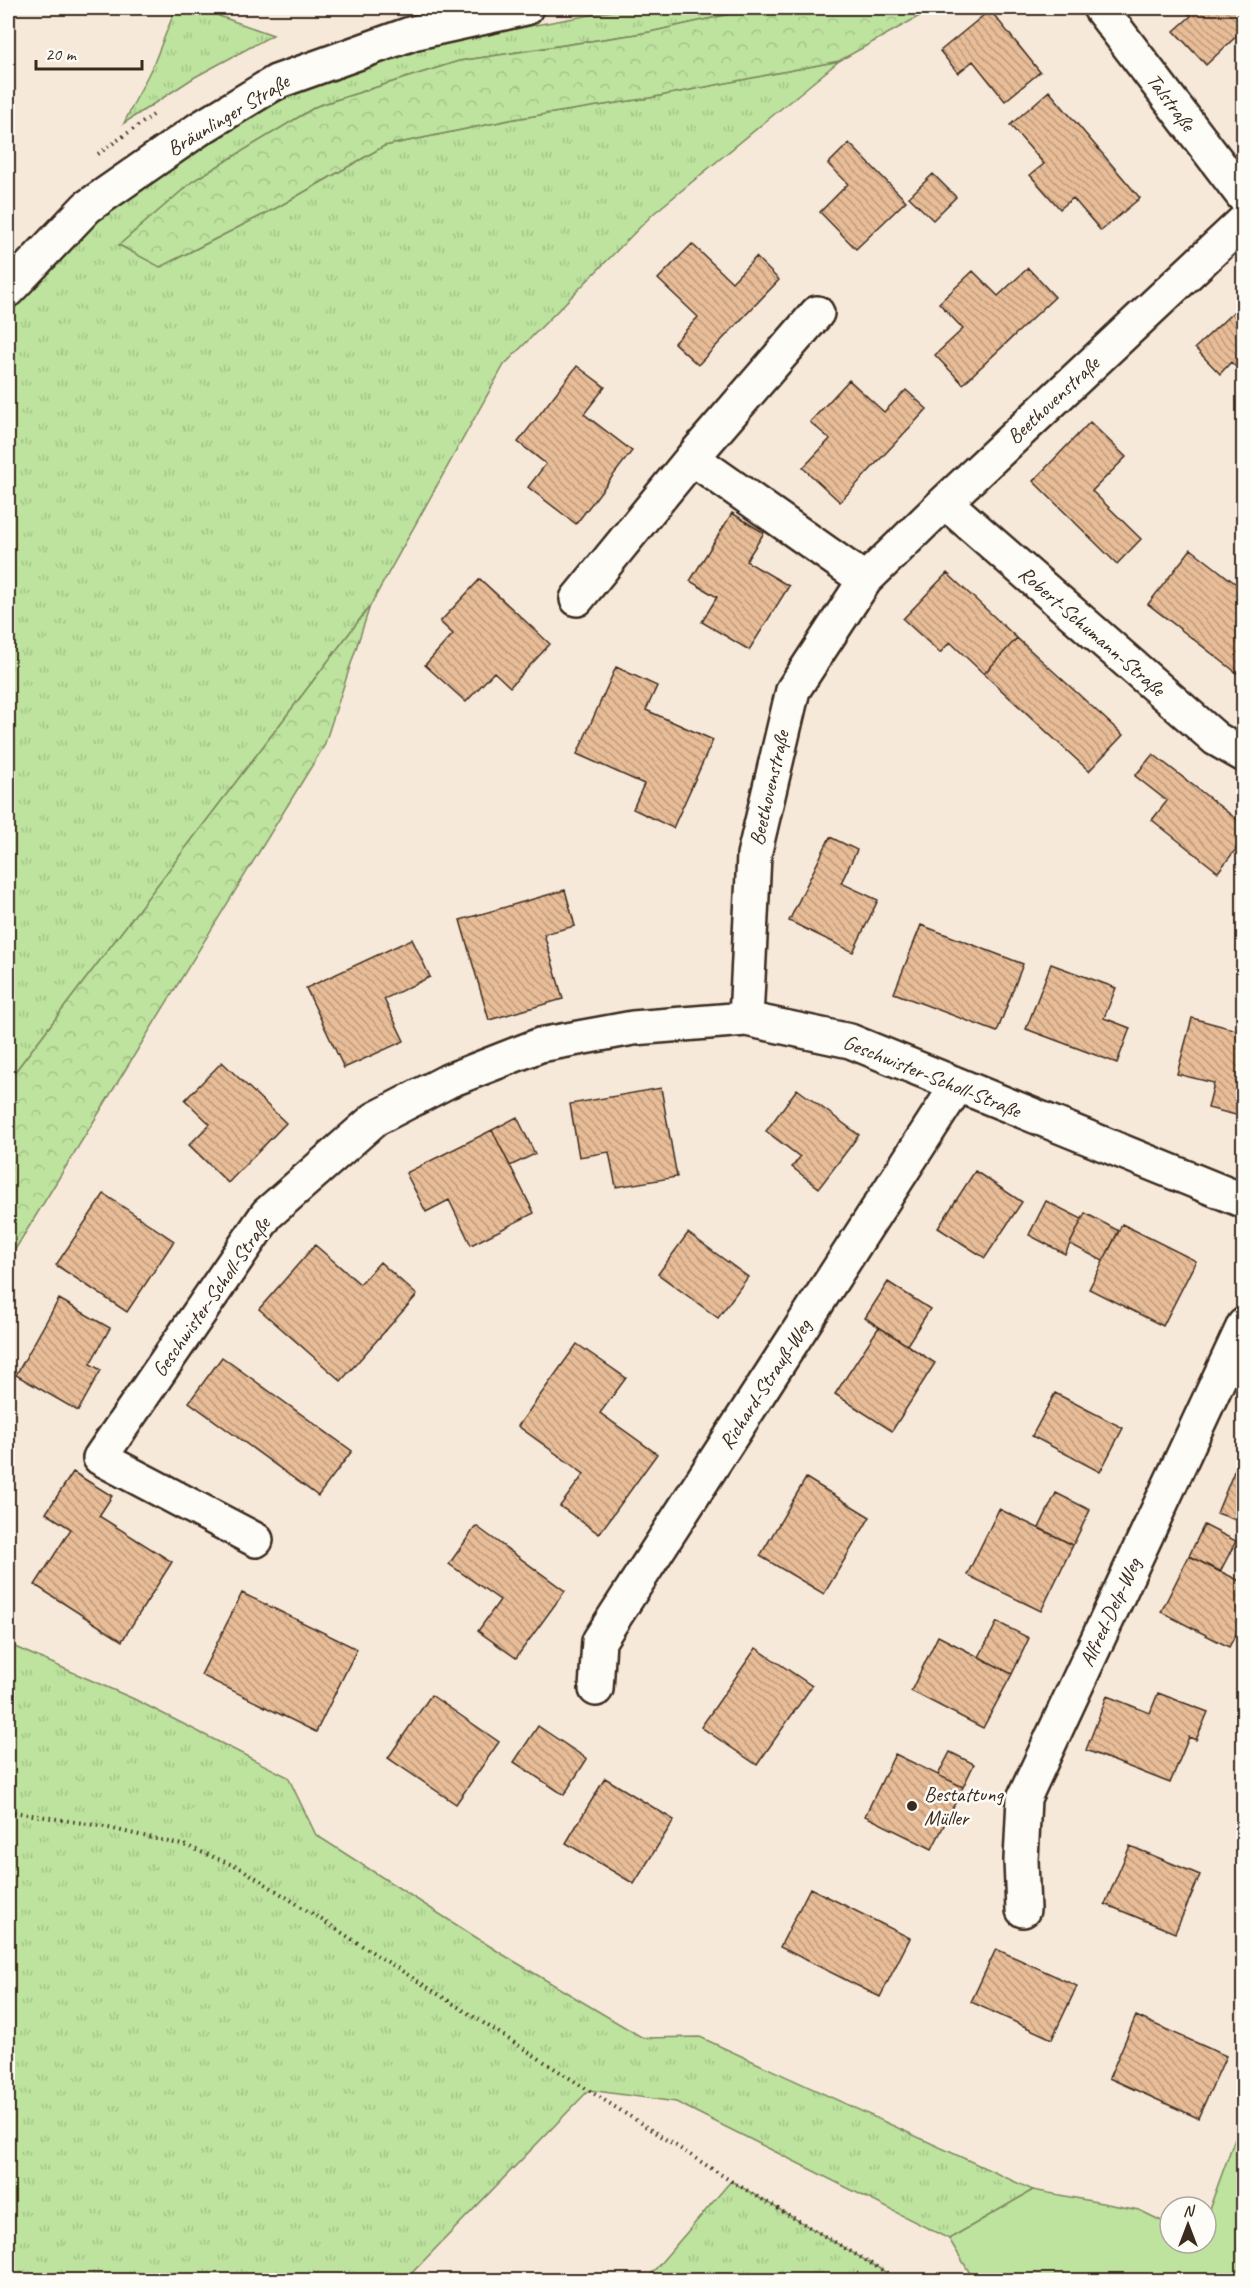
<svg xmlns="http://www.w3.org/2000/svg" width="1251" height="2288" font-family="Caveat,sans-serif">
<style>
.grass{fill:url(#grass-tufts);stroke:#7c865e;stroke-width:1.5}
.forest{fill:url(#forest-crowns);stroke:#7c865e;stroke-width:1.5}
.park{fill:#bde39e;stroke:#7c865e;stroke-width:1.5}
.building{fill:url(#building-back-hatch);stroke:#3b2a1e;stroke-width:1.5}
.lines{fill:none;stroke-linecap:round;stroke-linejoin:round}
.street-casing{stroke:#3b2a1e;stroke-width:38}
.secondary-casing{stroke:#3b2a1e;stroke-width:38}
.path{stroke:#3b2a1e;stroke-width:4;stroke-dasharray:1.5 4.5;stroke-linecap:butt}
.street{stroke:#fdfcf7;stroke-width:33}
.secondary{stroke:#fdfcf7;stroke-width:33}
.poi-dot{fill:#3b2a1e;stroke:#fdfcf7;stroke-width:2}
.labels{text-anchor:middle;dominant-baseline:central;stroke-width:5;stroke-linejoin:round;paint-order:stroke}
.street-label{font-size:21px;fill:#3b2a1e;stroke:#fdfcf7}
.poi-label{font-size:21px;fill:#3b2a1e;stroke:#fdfcf7;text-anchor:start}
</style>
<defs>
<pattern id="grass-tufts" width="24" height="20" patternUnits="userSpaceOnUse" patternTransform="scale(1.5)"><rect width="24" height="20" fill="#bde39e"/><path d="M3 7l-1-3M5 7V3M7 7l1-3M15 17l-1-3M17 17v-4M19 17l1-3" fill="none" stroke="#a3c388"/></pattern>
<pattern id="forest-crowns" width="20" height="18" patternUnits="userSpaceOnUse" patternTransform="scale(1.5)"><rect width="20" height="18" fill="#bde39e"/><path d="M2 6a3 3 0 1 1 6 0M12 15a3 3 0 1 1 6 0" fill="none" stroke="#a3c388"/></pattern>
<pattern id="building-back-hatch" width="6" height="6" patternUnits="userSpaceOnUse" patternTransform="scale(1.5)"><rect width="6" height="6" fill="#e8bd98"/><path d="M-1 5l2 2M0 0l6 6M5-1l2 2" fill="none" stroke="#bd9a7b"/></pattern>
</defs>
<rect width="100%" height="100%" fill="#f7e9da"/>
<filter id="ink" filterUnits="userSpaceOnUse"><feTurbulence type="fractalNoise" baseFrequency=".0167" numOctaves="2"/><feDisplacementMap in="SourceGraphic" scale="12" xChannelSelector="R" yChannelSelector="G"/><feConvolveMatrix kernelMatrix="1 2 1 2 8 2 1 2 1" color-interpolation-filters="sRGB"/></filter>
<g filter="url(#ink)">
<path class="grass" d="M 176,8 L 210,8 L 219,16 L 273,35 L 195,77 L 124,123 L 154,63 Z
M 629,8 L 757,8 L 650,32 L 459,61 L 317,106 L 193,181 L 119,245 L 161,267 L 278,207 L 384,146 L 514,119 L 649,98 L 839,61 L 653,214 L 504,365 L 370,606 L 8,1081 L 8,316 L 49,267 L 108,209 L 254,114 L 319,82 L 422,49 L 519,28 Z
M 8,1644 L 134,1699 L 288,1777 L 316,1835 L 502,1954 L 643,2038 L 700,2037 L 1033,2190 L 949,2239 L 676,2102 L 589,2090 L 405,2280 L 8,2280 Z
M 731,2181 L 899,2280 L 646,2280 Z"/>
<path class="forest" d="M 757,8 L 934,8 L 839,61 L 649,98 L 514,119 L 384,146 L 278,207 L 160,267 L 119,245 L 193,181 L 317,106 L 459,61 L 650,32 Z
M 370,606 L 324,746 L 8,1261 L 8,1081 Z"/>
<path class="park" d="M 1243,2116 L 1243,2280 L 974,2280 L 949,2239 L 1033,2190 L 1139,2210 L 1170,2225 L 1170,2243 L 1206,2243 L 1206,2218 Z"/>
<path class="building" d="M 1183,8 L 1244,8 L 1244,29 L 1206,65 L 1174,31 L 1191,16 Z
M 990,10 L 1040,72 L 1005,101 L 973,61 L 958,73 L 940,51 Z
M 1049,91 L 1140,198 L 1101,231 L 1073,198 L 1060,209 L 1030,175 L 1044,164 L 1010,125 Z
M 849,143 L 906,201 L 856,249 L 820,212 L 848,184 L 828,164 Z
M 933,174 L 956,197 L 933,220 L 909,197 Z
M 692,244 L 732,282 L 756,257 L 779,280 L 698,365 L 674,343 L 698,317 L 658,279 Z
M 1028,268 L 1055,297 L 963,384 L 935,355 L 963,329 L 939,303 L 973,271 L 998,296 Z
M 1244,302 L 1244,375 L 1231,362 L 1220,374 L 1195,348 Z
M 577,366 L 605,387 L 584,414 L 632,451 L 576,524 L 528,487 L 546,464 L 518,442 Z
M 849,380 L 884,412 L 906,390 L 927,409 L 840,502 L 803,468 L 830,439 L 810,422 Z
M 1090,422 L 1126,457 L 1092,491 L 1141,539 L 1117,564 L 1033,481 Z
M 732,513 L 764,533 L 746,561 L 789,586 L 749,650 L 702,622 L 717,597 L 690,581 Z
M 1191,549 L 1244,590 L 1244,664 L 1237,673 L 1148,604 Z
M 947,573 L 1017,638 L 984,674 L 950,642 L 940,653 L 903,619 Z
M 480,579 L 550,644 L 510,687 L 494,672 L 466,702 L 425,665 L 453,634 L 440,622 Z
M 1017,638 L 1123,735 L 1089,771 L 984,674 Z
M 616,667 L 657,686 L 646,710 L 713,740 L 673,828 L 633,809 L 644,784 L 577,754 Z
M 1153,754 L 1244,825 L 1244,839 L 1218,872 L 1152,820 L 1167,801 L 1135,776 Z
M 830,837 L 857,850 L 841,883 L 878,900 L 853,952 L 789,921 Z
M 565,890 L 575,926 L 544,934 L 563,999 L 489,1020 L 460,920 Z
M 921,925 L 1023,964 L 997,1032 L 894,993 Z
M 412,939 L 430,977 L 384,999 L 404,1041 L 344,1068 L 306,988 Z
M 1051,964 L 1116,988 L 1104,1018 L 1130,1028 L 1117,1063 L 1026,1029 Z
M 1192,1018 L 1244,1032 L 1244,1117 L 1208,1108 L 1214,1083 L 1177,1074 Z
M 222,1062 L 286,1123 L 228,1183 L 189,1145 L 210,1124 L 185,1100 Z
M 661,1088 L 677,1177 L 616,1187 L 609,1152 L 579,1157 L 570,1104 Z
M 797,1089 L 859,1135 L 819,1188 L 792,1167 L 800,1157 L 766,1131 Z
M 517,1117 L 535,1154 L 510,1166 L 492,1130 Z
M 492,1130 L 534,1213 L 471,1245 L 449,1200 L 426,1212 L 406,1173 Z
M 975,1171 L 1022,1202 L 985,1258 L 938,1228 Z
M 104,1194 L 174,1241 L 127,1312 L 56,1265 Z
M 1046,1201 L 1082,1219 L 1065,1254 L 1029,1235 Z
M 1085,1213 L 1119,1231 L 1103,1261 L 1070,1244 Z
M 1122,1224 L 1196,1261 L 1163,1326 L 1089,1289 Z
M 688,1233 L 748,1277 L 718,1318 L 658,1274 Z
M 315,1245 L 360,1284 L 380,1262 L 417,1295 L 341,1381 L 259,1309 Z
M 888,1282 L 930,1309 L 907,1345 L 865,1318 Z
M 59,1299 L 110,1328 L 90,1364 L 101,1370 L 78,1411 L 16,1375 Z
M 879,1327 L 935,1363 L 892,1431 L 835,1394 Z
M 577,1344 L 626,1378 L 600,1413 L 657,1454 L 599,1534 L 560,1506 L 584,1474 L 518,1426 Z
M 222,1357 L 352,1451 L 318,1496 L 189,1402 Z
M 1055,1393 L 1123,1428 L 1100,1472 L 1032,1436 Z
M 1244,1447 L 1244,1523 L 1217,1513 Z
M 73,1472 L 112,1496 L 99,1516 L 172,1562 L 122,1641 L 35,1585 L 71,1529 L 46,1513 Z
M 806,1478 L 870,1517 L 824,1594 L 760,1556 Z
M 1056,1493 L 1090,1510 L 1073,1545 L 1039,1528 Z
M 999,1509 L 1073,1545 L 1041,1611 L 967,1575 Z
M 1204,1525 L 1236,1541 L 1220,1572 L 1189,1556 Z
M 476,1526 L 565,1591 L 516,1658 L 478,1631 L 500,1600 L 449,1564 Z
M 1189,1556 L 1244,1583 L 1244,1619 L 1229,1647 L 1161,1612 Z
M 242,1593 L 357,1649 L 316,1732 L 201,1675 Z
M 997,1622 L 1029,1638 L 1012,1674 L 979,1657 Z
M 938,1636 L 1012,1674 L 983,1728 L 911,1691 Z
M 756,1648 L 812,1686 L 757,1765 L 701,1727 Z
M 1158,1693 L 1208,1712 L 1196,1740 L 1189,1737 L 1170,1783 L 1086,1750 L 1107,1696 L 1150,1713 Z
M 431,1695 L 499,1742 L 456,1804 L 388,1758 Z
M 538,1726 L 587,1759 L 564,1795 L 514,1762 Z
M 950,1752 L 974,1764 L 963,1787 L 938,1775 Z
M 895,1754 L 963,1787 L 932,1849 L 865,1816 Z
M 605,1778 L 674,1820 L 634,1884 L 566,1843 Z
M 1130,1846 L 1200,1875 L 1175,1933 L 1105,1904 Z
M 810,1888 L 910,1938 L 880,1997 L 780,1947 Z
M 996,1949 L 1077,1986 L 1052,2039 L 971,2002 Z
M 1136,2016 L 1226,2056 L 1198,2118 L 1109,2078 Z"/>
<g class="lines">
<defs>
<path id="street" d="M 1100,8 L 1244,197
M 692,458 L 817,313
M 945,502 L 1216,739 L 1244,755
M 577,599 L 692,458 L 865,580
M 746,1019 L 754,855 L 793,690 L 865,580 L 945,502 L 1244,221
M 256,1540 L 100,1458 L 267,1214 L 375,1119 L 448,1081 L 540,1045 L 633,1028 L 746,1019 L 850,1041 L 1244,1201
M 596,1689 L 599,1641 L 957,1086
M 1023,1910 L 1021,1860 L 1024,1798 L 1244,1325"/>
<path id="secondary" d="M 8,290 L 87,207 L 199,129 L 276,82 L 413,33 L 526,8"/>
</defs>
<use href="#street" class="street-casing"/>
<use href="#secondary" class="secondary-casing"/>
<path class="path" d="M 98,154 L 156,113
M 8,1811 L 100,1826 L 187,1846 L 242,1869 L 731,2181 L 899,2280"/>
<use href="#street" class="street"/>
<use href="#secondary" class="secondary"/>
</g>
</g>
<circle class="poi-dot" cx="912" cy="1806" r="6"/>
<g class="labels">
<g class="street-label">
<text transform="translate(1171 102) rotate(53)">Talstraße</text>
<text transform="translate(228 115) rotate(-31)">Bräunlinger Straße</text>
<text transform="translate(1053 400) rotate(-43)">Beethovenstraße</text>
<text transform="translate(1092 631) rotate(41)">Robert-Schumann-Straße</text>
<text transform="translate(769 788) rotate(-77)">Beethovenstraße</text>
<text transform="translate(932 1076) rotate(22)">Geschwister-Scholl-Straße</text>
<text transform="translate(211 1297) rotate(-55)">Geschwister-Scholl-Straße</text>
<text transform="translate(765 1384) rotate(-57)">Richard-Strauß-Weg</text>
<text transform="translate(1110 1612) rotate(-65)">Alfred-Delp-Weg</text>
</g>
<g class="poi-label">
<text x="924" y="1794">Bestattung<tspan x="924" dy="24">Müller</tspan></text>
</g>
</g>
<rect width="1251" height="2288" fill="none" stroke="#fdfcf7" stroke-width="30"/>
<rect x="15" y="15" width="1221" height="2258" fill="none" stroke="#3b2a1e" stroke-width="2" filter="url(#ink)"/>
<g transform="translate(1188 2225)"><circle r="28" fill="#fdfcf7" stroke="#afa8a0" stroke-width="1.5"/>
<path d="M0-4.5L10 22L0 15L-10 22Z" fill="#3b2a1e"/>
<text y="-9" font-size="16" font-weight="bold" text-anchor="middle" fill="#3b2a1e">N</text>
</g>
<path d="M36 60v9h106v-9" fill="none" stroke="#3b2a1e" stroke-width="3"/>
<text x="45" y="60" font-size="18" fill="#3b2a1e" stroke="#fdfcf7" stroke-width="4.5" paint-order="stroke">20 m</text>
</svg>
